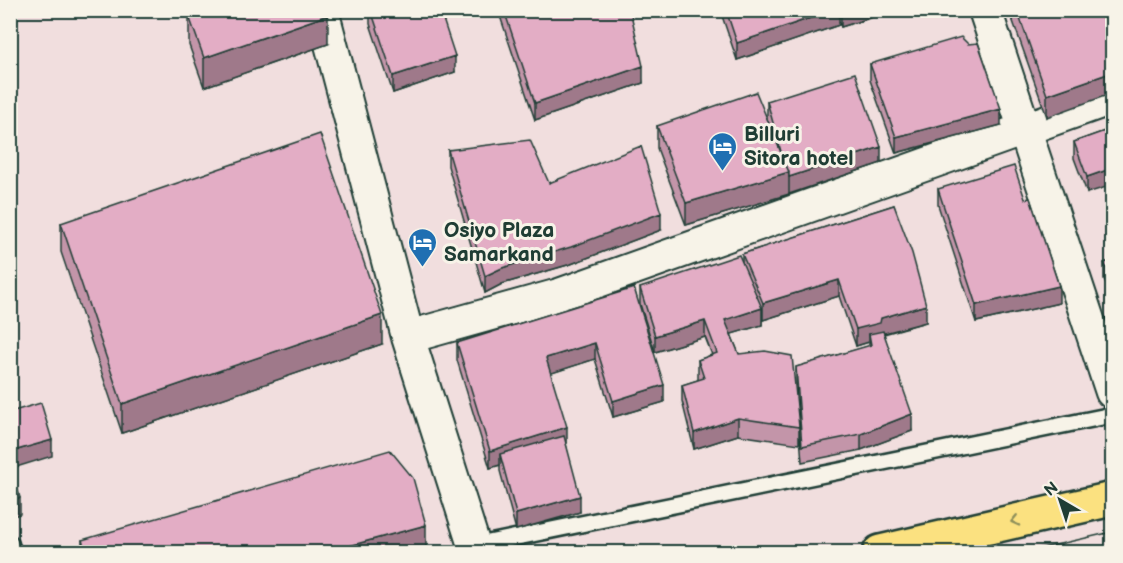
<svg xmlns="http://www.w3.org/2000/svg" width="1123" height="563" font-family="'Balsamiq Sans',sans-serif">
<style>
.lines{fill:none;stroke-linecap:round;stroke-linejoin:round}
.lane-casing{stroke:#1f3d34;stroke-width:20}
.street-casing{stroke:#1f3d34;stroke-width:36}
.primary-casing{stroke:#1f3d34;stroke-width:38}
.path{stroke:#1f3d34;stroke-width:4;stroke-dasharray:4.5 4.5;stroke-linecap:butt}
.lane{stroke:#f7f3e8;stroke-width:15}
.street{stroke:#f7f3e8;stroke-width:32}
.primary{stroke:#fbe180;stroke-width:33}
.tram{stroke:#1f3d34;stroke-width:1.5}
.wall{fill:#c395a9;stroke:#1f3d34;stroke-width:1.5}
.shaded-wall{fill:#9f798a;stroke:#1f3d34;stroke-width:1.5}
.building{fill:#e3adc5;stroke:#1f3d34;stroke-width:1.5}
.oneway{stroke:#8d8f5a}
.labels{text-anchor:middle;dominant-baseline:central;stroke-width:6;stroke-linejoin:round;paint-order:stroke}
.poi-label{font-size:21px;font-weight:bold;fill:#1f3d34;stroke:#f7f3e8;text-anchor:start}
</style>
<rect width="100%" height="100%" fill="#f1dede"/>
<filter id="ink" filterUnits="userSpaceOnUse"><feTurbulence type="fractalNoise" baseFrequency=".0167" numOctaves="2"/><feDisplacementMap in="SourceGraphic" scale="12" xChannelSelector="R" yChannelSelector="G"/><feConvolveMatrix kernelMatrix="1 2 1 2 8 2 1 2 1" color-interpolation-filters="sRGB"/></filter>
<g filter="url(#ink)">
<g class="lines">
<defs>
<path id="lane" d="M 10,543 L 13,552
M 474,546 L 1112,415"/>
<path id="street" d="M 322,10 L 408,337 L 476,552
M 985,10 L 1112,392
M 408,337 L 559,295 L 1112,98"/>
<path id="primary" d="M 880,552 L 1112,499"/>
</defs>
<use href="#lane" class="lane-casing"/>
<use href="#street" class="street-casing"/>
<use href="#primary" class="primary-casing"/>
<path class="path" d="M 10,111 L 18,108"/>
<use href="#lane" class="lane"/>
<use href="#street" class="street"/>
<use href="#primary" class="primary"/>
<path class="tram" d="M 1025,552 L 1112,532"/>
</g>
<path class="wall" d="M 370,10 L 440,10 L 455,72 L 393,93 L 370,24 Z
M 498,10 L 630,10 L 643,83 L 535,120 Z
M 720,10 L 895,10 L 841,27 L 839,21 L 839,25 L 737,60 Z
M 1009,10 L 1113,10 L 1047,117 Z
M 189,16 L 328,44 L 204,87 L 189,45 Z
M 870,64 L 1001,125 L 896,153 L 870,80 Z
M 767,101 L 881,163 L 789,194 L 686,225 L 657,148 L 657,126 L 767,118 Z
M 1113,128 L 1087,193 L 1074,158 L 1074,142 Z
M 448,150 L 549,183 L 661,230 L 571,264 L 502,284 L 485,293 L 448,166 Z
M 938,189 L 1059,303 L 976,322 L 938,205 Z
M 894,205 L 926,322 L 884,334 L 912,431 L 861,450 L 802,462 L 796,384 L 796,367 L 869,346 L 869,342 L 856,346 L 839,296 L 763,320 L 762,316 L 762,325 L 731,334 L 739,354 L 799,427 L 799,444 L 738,435 L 694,449 L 682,401 L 682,385 L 698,380 L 698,360 L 712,355 L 705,337 L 655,352 L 640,304 L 640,288 L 742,263 L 742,254 Z
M 61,223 L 382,344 L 122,433 L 61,252 Z
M 1113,260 L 1113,297 L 1104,279 L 1104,263 Z
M 634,288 L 664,402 L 613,417 L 595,359 L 551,373 L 567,443 L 566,444 L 580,512 L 516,530 L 500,471 L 500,465 L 490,468 L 457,360 L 457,343 Z
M 82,540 L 426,550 L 416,552 L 82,552 Z"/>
<path class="shaded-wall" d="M 834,10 L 839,10 L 839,25 L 737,60 L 737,43 Z
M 843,10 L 895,10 L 841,27 L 841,11 Z
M 328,15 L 328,44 L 204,87 L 204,58 Z
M 455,56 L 455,72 L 393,93 L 393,76 Z
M 643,66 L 643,83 L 535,120 L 535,103 Z
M 1113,72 L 1113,93 L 1047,117 L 1047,95 Z
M 1001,109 L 1001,125 L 896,153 L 896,137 Z
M 881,147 L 881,163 L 789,194 L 789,177 Z
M 1113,168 L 1113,185 L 1087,193 L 1087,177 Z
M 789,172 L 789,194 L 686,225 L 686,203 Z
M 661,213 L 661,230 L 571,264 L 502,284 L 485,293 L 485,276 L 502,268 Z
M 839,280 L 839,296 L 763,320 L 763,303 Z
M 1059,286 L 1059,303 L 976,322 L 976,305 Z
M 926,305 L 926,322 L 881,334 L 869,334 L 869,342 L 856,346 L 856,329 L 881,318 Z
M 762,308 L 762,325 L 725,336 L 725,320 Z
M 382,315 L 382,344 L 122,433 L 122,404 Z
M 705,321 L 705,337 L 655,352 L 655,336 Z
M 595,343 L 595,359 L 546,375 L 546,358 Z
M 664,385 L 664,402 L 613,417 L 613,401 Z
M 912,414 L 912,431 L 861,450 L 861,434 Z
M 738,418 L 738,435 L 694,449 L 694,433 Z
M 567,427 L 567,443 L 503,464 L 500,454 L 500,465 L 490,468 L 490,451 Z
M 52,440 L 52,456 L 10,469 L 10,452 Z
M 580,496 L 580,512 L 516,530 L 516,514 Z
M 20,498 L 20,514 L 10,517 L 10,500 Z
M 426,525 L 426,550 L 416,552 L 327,552 Z"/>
<path class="building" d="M 205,10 L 327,10 L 328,15 L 204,58 L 189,16 Z
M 371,10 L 440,10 L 455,56 L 393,76 Z
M 504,10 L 630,10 L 643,66 L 535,103 Z
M 726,10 L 834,10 L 737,43 Z
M 1017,10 L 1113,10 L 1113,72 L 1047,95 Z
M 961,37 L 968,44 L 978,43 L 1001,109 L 896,137 L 870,64 Z
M 855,73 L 881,147 L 789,177 L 789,172 L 783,159 L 767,101 Z
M 756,92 L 789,172 L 686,203 L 657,126 Z
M 1113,128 L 1113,168 L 1087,177 L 1074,142 Z
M 320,134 L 382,315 L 122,404 L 61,223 Z
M 530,140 L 549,183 L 641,146 L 661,213 L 571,247 L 502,268 L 485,276 L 448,150 Z
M 1014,166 L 1025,199 L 1030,198 L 1059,286 L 976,305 L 938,189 Z
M 894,205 L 912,253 L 926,305 L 881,318 L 880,323 L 856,329 L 839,280 L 763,303 L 742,254 Z
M 739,255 L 762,308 L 725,320 L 739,354 L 765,351 L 792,356 L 799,427 L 738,418 L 694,433 L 682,385 L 704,378 L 698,360 L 717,353 L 705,321 L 655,336 L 640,288 Z
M 1113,260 L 1113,280 L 1104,263 Z
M 634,288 L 664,385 L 613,401 L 595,343 L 546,358 L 567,427 L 490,451 L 457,343 Z
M 883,331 L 912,414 L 861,434 L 802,446 L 796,367 L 871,345 L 869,334 Z
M 41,403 L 52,440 L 10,452 L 10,412 Z
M 564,436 L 580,496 L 516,514 L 500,454 Z
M 390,450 L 413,478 L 426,525 L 327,552 L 86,552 L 82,540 Z
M 10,461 L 20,498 L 10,500 Z"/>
<defs><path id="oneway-chevron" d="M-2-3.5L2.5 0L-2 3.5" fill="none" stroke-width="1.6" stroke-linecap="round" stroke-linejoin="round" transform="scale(1.5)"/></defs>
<use class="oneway" href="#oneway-chevron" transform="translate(1015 521) rotate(167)"/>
</g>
<defs>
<symbol id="hotel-pin" viewBox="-11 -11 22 30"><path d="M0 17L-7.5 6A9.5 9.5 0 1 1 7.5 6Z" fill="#1f6fb2" stroke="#f7f3e8"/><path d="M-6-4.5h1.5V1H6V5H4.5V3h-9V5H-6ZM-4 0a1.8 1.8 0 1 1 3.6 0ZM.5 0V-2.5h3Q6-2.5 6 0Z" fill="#fff"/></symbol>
</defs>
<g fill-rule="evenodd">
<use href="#hotel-pin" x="706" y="130" width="33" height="45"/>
<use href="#hotel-pin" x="406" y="226" width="33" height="45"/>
</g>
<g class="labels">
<g class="poi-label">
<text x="744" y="134">Billuri<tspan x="744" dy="24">Sitora hotel</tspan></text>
<text x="444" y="230">Osiyo Plaza<tspan x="444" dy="24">Samarkand</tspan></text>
</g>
</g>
<rect width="1123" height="563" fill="none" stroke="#f7f3e8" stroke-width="36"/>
<rect x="18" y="18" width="1087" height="527" fill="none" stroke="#1f3d34" stroke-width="2" filter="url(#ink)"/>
<g transform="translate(1060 500) rotate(321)" stroke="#f7f3e8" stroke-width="4.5" paint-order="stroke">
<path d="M0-4.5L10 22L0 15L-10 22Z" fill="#1f3d34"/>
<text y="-9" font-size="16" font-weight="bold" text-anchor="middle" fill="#1f3d34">N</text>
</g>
</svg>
